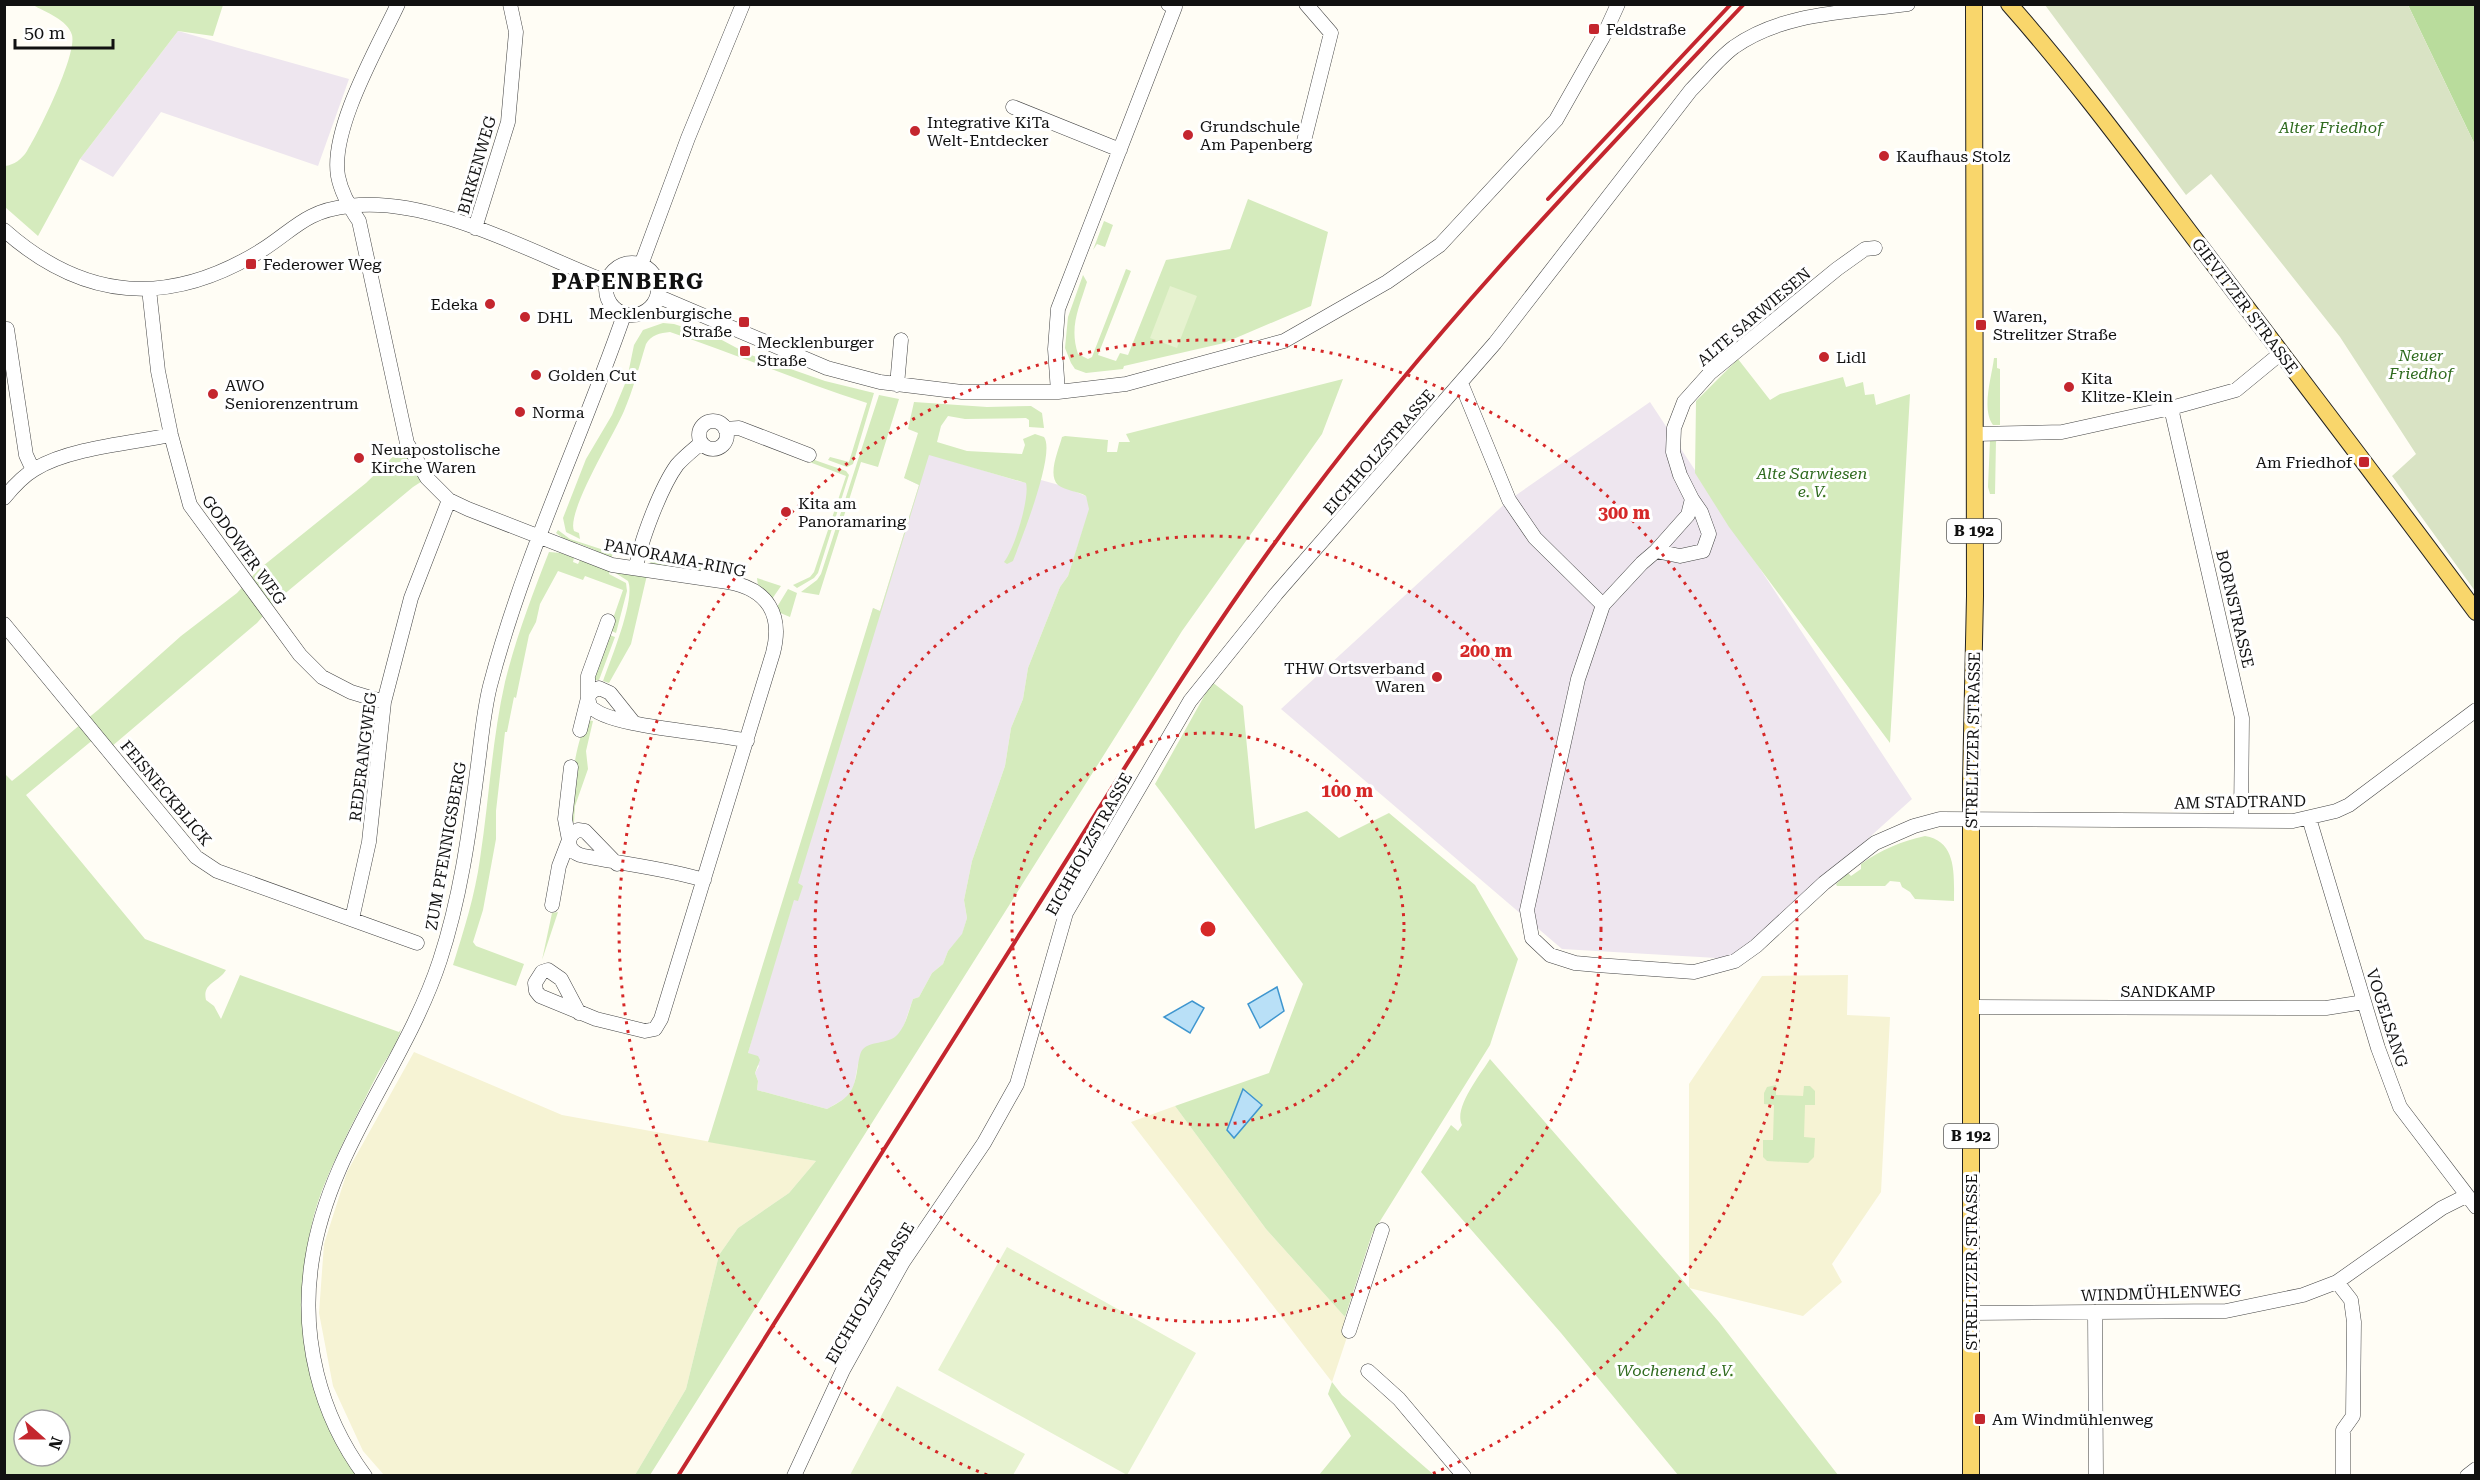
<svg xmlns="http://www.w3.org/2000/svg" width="2480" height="1480" font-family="'Roboto Serif',serif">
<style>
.industrial{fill:#eee6ef}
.farmland{fill:#f6f3d4}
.green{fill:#d5ebbd;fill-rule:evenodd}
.forest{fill:#b9dc9c}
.cemetery{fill:#d9e3c4}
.pitch{fill:#e6f2cf}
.water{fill:#b9e0f7;stroke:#3f96cf;stroke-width:1.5}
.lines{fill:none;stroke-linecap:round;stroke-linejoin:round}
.minor-casing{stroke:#444;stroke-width:15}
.major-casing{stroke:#222;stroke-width:18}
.minor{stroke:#fff;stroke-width:14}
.major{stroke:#f9d66b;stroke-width:16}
.rail{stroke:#c4262e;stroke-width:4}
.ring{fill:none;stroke:#d62828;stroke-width:3;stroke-dasharray:3 6}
.poi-dot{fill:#c4262e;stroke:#fff;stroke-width:2}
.labels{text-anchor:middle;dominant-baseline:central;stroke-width:6;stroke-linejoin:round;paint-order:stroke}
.shield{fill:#fff;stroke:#585858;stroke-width:1.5}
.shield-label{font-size:15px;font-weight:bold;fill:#111}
.poi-label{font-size:16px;fill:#111;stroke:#fff;text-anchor:start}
.park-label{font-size:16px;font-style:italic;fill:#2f6b1f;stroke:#fff}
.street-label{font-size:16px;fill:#111;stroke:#fff}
.district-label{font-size:22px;font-weight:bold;letter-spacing:1.5px;fill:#111;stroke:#fff}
.centre{fill:#d62828;stroke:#fff;stroke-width:3}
.ring-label{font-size:18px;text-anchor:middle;font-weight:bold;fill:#d62828;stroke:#fff;stroke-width:6;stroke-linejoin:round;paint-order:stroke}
</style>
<rect width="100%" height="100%" fill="#fffdf5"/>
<path class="industrial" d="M 178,31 L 349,79 L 318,166 L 161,112 L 113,177 L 80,159 Z
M 1650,402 L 1912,799 L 1734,959 L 1562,949 L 1281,709 L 1509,500 Z
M 929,454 L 1018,481 L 1027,483 L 1041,480 L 1059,485 L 1086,496 L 1090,508 L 1068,576 L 1060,587 L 1028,668 L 1023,699 L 1011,728 L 1005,766 L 972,861 L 964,900 L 967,918 L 962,935 L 948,951 L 943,964 L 932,973 L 919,997 L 913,999 L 903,1028 L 897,1036 L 888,1042 L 870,1045 L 858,1064 L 854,1085 L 849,1096 L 827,1109 L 757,1090 L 758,1081 L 755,1073 L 759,1066 L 748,1053 L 873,608 L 880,611 L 919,485 L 904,478 Z"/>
<path class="farmland" d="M 1848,975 L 1847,1015 L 1890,1017 L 1881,1192 L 1832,1264 L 1842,1282 L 1803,1316 L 1689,1288 L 1689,1084 L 1762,976 Z
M 414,1052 L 562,1115 L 816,1161 L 789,1193 L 738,1228 L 719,1255 L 686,1389 L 635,1475 L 384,1475 L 363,1451 L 333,1386 L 319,1313 L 324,1244 L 347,1172 Z
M 1175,1106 L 1266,1229 L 1345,1317 L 1349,1331 L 1332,1382 L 1131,1122 Z"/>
<path class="green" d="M 33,5 L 223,5 L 213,36 L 178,31 L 80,159 L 38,236 L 5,207 L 5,166 C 14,165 22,159 27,151 C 39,132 77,55 72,35 C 68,20 45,12 33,5 Z
M 1248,199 L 1328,232 L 1311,306 L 1224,343 L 1124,366 L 1123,369 L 1086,373 L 1075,369 L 1071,363 L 1065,348 L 1068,317 L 1083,275 L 1087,282 C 1079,308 1069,327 1078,354 L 1088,359 L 1092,357 L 1126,269 L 1131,271 L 1098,355 L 1116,361 L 1120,353 L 1128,355 L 1166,260 L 1230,249 Z
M 1104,221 L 1113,225 L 1105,247 L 1097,244 L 1093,250 Z
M 663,323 L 674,324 L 720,339 L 748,354 L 825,381 L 874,393 L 853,464 L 847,467 L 828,460 L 830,457 L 849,462 L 867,403 C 800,382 736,354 670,332 C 660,333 651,335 646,344 C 639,367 633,390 624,411 C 615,433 566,512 574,531 L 579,533 L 580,539 L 566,532 L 563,518 L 586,459 L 612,415 L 627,379 L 634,345 L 643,330 Z
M 1994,358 L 1997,358 L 1997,368 L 2000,369 L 2000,425 L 1993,425 C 1981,409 1992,376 1994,358 Z
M 1738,359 L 1770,400 L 1780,394 L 1843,377 L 1846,387 L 1863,382 L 1865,395 L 1874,394 L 1876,405 L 1910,394 L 1890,743 L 1729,527 L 1695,473 L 1696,401 Z
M 1343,379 L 1322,434 L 1182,631 L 650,1475 L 635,1475 L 686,1389 L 719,1255 L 738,1228 L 789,1193 L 816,1161 L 708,1142 L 873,608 L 880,611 L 919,485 L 904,478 L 918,433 L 908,429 L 914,402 L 987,407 L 1031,406 L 1042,413 L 1044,428 L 1029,427 L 1029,420 L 1026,418 L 965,419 L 948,416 L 941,426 L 937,442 L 967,451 L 1022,454 L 1025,445 L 1023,439 L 1035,434 L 1044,437 C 1056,453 1021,540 1013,561 L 1007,564 L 1004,562 C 1014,550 1030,498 1026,483 L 929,455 L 798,883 L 803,886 L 798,901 L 794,900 L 748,1053 L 758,1056 L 760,1060 L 755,1073 L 758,1081 L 757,1090 L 827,1109 C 847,1098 853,1095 857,1071 C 858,1065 859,1057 861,1052 C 868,1039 888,1046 898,1034 C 906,1025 909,1010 913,999 L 919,997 L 932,973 L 943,964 L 948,951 L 962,934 L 967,918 L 964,900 L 972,861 L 1005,766 L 1011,728 L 1023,699 L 1028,668 L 1060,587 L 1068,576 L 1089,509 L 1086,496 C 1078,491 1066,491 1058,485 C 1047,475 1059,449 1062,437 L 1065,436 L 1108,440 L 1107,452 L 1117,452 L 1119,442 L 1130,442 L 1126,434 Z
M 879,395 L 899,399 L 878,467 L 861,462 L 819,595 L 801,592 L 817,580 L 821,574 Z
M 1990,440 L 1996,440 L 1995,494 L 1990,494 L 1988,487 Z
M 407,443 L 427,478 L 413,487 L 276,601 L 257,623 L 111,747 L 100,734 L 26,795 L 145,939 L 226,970 C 218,983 202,983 206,1000 L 214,1006 L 221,1019 L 240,975 L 399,1032 L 401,1029 C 398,1044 385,1060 378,1073 C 368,1092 359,1111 349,1130 C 334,1162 318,1193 311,1228 C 291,1313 305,1404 357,1475 L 5,1475 L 4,773 L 12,781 L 22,773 L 98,710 L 181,636 L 237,593 L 258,570 L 366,483 ZM 24,1420 L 60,1420 L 60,1456 L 24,1456 Z
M 766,443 L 846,471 L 849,475 L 818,573 L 814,578 L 797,588 L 793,585 L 810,577 L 814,572 L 846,476 L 765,445 Z
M 558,530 L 570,539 L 613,553 L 611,559 L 598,555 L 595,550 L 577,543 L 572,545 L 556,533 Z
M 549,552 L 561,553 L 574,558 L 573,562 L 578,564 L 580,560 L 610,570 L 609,574 L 626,583 L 627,591 L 616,633 L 609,630 L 623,590 L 585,576 L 583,580 L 558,571 L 540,604 L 536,622 L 529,635 L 516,698 L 514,697 L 507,732 L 505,732 L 496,811 L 496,839 L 483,910 L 473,942 L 476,946 L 524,964 L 516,986 L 453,965 C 464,930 475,895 480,859 C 489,800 492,740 505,682 C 516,638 532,595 549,552 Z
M 647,559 L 725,570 L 725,572 L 704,569 L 700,572 L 694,572 L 690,567 L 670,564 L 665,567 L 653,565 Z
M 614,572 L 647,575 L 631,644 L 609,683 L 603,681 C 610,661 636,599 628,581 Z
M 757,578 L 781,586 L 772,599 L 758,586 Z
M 788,589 L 797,593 L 790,617 L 778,612 L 777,607 Z
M 607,634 L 615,637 L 599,680 L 592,680 Z
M 1212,682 L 1243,706 L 1255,829 L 1307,811 L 1339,838 L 1389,813 L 1475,885 L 1518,959 L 1490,1045 L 1372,1234 L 1345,1317 L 1266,1229 L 1175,1106 L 1269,1073 L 1303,984 L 1155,784 Z
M 587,720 L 593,721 L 586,751 L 588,769 L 575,806 L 574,822 L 572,821 L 569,818 C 572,785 573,751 587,720 Z
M 1925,836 C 1957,841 1954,875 1954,901 L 1915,899 L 1910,892 L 1902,887 L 1900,882 L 1890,881 L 1885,886 L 1837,886 L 1836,884 L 1848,873 L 1851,876 L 1861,869 L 1861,864 C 1882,849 1900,842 1925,836 Z
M 558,912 L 542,960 L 552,913 Z
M 1490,1059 L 1719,1322 L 1838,1475 L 1678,1475 L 1561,1333 L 1421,1172 L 1451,1125 L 1458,1131 L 1462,1125 C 1453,1108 1481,1074 1490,1059 Z
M 1776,1085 L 1776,1095 L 1803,1096 L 1804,1086 L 1810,1086 L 1815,1091 L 1815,1105 L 1805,1105 L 1804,1137 L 1815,1138 L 1814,1157 L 1808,1163 L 1767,1161 L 1763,1157 L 1763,1140 L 1773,1140 L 1774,1105 L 1764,1104 L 1764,1093 L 1767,1087 Z
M 1332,1382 L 1342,1395 L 1434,1475 L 1319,1475 L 1351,1436 L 1328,1394 Z"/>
<path class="forest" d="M 2408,5 L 2475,5 L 2475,145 Z"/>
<path class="cemetery" d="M 2045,5 L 2408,5 L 2475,145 L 2475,591 L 2392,476 L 2416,454 L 2340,337 L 2211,174 L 2186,195 Z"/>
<path class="pitch" d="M 1170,286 L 1197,296 L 1177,348 L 1150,338 Z
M 1007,1247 L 1196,1353 L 1127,1475 L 938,1370 Z
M 897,1386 L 1025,1454 L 1013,1475 L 850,1475 Z"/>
<path class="water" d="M 1277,987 L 1284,1011 L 1260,1028 L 1248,1004 Z
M 1192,1001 L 1204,1008 L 1190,1033 L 1164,1017 Z
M 1243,1089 L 1262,1105 L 1234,1138 L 1227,1130 Z"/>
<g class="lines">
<defs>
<path id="minor" d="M 398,4 C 378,47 330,129 338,176 C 341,192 350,208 359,221 L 407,443 L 427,478 L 449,500 L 468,509 L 612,565 L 728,582 C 768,589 783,615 773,653 L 661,1019 L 655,1029 L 645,1031 L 596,1019 L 540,996 L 536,991 L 535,983 L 542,972 L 548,970 L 561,979 L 579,1013
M 1013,107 L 1120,150
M 1304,141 L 1331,33 L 1306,4
M 475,228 L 508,122 L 516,32 L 510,4
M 4,230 C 85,302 170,307 262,250 C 295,229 305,211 349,206 C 430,195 532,253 607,282
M 1875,248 L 1865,249 L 1837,269 L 1710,373 L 1684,402 L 1674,428 L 1673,452 L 1680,475 L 1692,499 L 1701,512 L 1709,534 L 1703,551 L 1680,556 L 1656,551 L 1642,563 L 1603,605 L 1578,679 L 1527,910 L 1532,938 L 1550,955 L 1575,963 L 1597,965 L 1694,972 L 1735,961 L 1756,946 L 1824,883 L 1875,843 L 1914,826 L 1940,819 L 2293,821 L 2336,811 L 2349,805 L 2476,710
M606 289a26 26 0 1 1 52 0a26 26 0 1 1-52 0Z
M 641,265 L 688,138 L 743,4
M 149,289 L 158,371 L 171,435 L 190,505 L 300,655 L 322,677 L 351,692 L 384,702
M 657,296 L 827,368 L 880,382 L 962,392 L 1058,392 L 1126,384 L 1284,341 L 1387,282 L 1440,245 L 1556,120 L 1603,37 L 1618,4
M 7,329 L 26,455 L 33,470
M 1461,383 L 1509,500 L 1535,538 L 1603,605
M 897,385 L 901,340
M 1058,392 L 1055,349 L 1058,309 L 1175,7 L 1168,4
M 2171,408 L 2242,718 L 2241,820
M699 435a14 14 0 1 1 28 0a14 14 0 1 1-28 0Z
M 725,429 L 739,428 L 809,455
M 1975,434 L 2062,432 L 2171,408 L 2236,390 L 2281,353
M 4,498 C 13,487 23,476 35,469 C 69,448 131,443 171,435
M 1656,551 L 1688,515 L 1692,499
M 636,568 C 640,542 661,487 677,465 C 684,457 693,450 701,443
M 4,624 L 196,857 L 217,871 L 417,943
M 634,723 L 610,693 L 599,688 L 591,692 L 588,698 L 590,706 C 608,728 714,732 747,741
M 580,730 L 588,698 L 588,676 L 608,621
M 2309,818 L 2378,1048 L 2400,1107 L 2476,1207
M 617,864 L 585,831 L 578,830 C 565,837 567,850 580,855 C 621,864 664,868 704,880
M 552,905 L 559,866 L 569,840 L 565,819 L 571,767
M 352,919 L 369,842 L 384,702 L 411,598 L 449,500
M 1972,1007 L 2326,1008 L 2364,1002
M 2337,1282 L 2351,1300 L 2354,1322 L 2353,1416 L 2343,1430 L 2343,1476
M 2095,1312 L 2096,1476
M 1971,1313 L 2226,1311 L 2303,1295 L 2337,1282 L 2442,1208 L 2466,1196
M 1349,1331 L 1382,1230
M 1368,1371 L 1399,1399 L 1464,1476
M 365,1476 C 319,1414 300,1336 312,1260 C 329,1149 406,1064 440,960 C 460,899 469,835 477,772 C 481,744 483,714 490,686 C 523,559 581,439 624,315
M 794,1476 L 843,1370 L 903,1262 L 984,1143 L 1017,1084 L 1066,913 L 1190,701 L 1276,594 L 1495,343 L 1691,90 C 1705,76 1718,59 1734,47 C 1783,12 1850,12 1908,4
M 2467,1476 L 2476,1469"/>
<path id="major" d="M 2009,4 C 2078,82 2140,167 2203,250 C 2294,370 2386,490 2476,612
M 1971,1476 L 1971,782 L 1975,596 L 1974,4"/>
</defs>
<use href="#minor" class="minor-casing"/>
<use href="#major" class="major-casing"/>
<use href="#minor" class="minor"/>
<use href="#major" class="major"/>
<path class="rail" d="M 1548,199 L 1731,4
M 678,1476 C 797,1287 916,1099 1035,910 C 1123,771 1208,630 1308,498 C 1440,322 1593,164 1744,4"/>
</g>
<g class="ring">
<circle cx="1208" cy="929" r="196"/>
<circle cx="1208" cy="929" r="393"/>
<path d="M987 1475A589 589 0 1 1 1429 1475"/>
</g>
<g class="poi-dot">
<rect x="1588" y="23" width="12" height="12" rx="3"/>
<circle cx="915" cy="131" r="6"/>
<circle cx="1188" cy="135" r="6"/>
<circle cx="1884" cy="156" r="6"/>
<rect x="245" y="258" width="12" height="12" rx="3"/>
<circle cx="490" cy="304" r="6"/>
<circle cx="525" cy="317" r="6"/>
<rect x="738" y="316" width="12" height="12" rx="3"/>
<rect x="1975" y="319" width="12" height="12" rx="3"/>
<rect x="739" y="345" width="12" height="12" rx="3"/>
<circle cx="1824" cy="357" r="6"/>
<circle cx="536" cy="375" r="6"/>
<circle cx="2069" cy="387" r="6"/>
<circle cx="213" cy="394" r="6"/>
<circle cx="520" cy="412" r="6"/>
<circle cx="359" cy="458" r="6"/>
<rect x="2358" y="456" width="12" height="12" rx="3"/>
<circle cx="786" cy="512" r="6"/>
<circle cx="1437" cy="677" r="6"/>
<rect x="1974" y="1413" width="12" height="12" rx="3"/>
</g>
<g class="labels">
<g class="shield">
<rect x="1947" y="519" width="54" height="24" rx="4.5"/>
<rect x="1944" y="1124" width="54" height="24" rx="4.5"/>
</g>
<g class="shield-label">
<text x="1974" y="531">B 192</text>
<text x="1971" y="1136">B 192</text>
</g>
<g class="poi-label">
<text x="1606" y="29">Feldstraße</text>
<text x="927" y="122">Integrative KiTa<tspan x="927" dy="18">Welt-Entdecker</tspan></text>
<text x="1200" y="126">Grundschule<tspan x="1200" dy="18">Am Papenberg</tspan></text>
<text x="1896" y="156">Kaufhaus Stolz</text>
<text x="263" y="264">Federower Weg</text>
<text x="478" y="304" text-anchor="end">Edeka</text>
<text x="732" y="313" text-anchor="end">Mecklenburgische<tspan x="732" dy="18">Straße</tspan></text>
<text x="1993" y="316">Waren,<tspan x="1993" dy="18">Strelitzer Straße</tspan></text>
<text x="537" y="317">DHL</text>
<text x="757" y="342">Mecklenburger<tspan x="757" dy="18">Straße</tspan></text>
<text x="1836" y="357">Lidl</text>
<text x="548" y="375">Golden Cut</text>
<text x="2081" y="378">Kita<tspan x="2081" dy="18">Klitze-Klein</tspan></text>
<text x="225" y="385">AWO<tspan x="225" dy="18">Seniorenzentrum</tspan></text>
<text x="532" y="412">Norma</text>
<text x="371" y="449">Neuapostolische<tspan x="371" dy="18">Kirche Waren</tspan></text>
<text x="2352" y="462" text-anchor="end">Am Friedhof</text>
<text x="798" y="503">Kita am<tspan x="798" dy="18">Panoramaring</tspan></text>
<text x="1425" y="668" text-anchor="end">THW Ortsverband<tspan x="1425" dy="18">Waren</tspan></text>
<text x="1992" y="1419">Am Windmühlenweg</text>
</g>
<g class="park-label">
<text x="2331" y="127">Alter Friedhof</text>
<text x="2421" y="355">Neuer<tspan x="2421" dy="18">Friedhof</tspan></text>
<text x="1812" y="473">Alte Sarwiesen<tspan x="1812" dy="18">e. V.</tspan></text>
<text x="1675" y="1370">Wochenend e.V.</text>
</g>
<g class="street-label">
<text transform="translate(477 165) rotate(-74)">BIRKENWEG</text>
<text transform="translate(2245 306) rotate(53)">GIEVITZER STRASSE</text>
<text transform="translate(1754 317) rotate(-40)">ALTE SARWIESEN</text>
<text transform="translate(1379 452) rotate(-49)">EICHHOLZSTRASSE</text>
<text transform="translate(244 550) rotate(54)">GODOWER WEG</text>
<text transform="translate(675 558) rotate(11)">PANORAMA-RING</text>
<text transform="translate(2235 609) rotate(77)">BORNSTRASSE</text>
<text transform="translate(1973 740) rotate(-89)">STRELITZER STRASSE</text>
<text transform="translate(363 757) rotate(-83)">REDERANGWEG</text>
<text transform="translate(166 793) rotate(50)">FEISNECKBLICK</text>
<text transform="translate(2240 802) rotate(-1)">AM STADTRAND</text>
<text transform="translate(1089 844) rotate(-61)">EICHHOLZSTRASSE</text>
<text transform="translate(446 846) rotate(-80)">ZUM PFENNIGSBERG</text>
<text x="2168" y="991">SANDKAMP</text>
<text transform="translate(2387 1018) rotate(72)">VOGELSANG</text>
<text transform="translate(1971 1262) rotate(-90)">STRELITZER STRASSE</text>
<text transform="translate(870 1293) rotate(-60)">EICHHOLZSTRASSE</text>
<text transform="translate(2161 1293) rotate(-2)">WINDMÜHLENWEG</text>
</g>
<g class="district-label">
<text x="628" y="281">PAPENBERG</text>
</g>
</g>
<circle cx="1208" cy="929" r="9" class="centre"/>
<g class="ring-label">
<text x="1624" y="519">300 m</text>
<text x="1486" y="657">200 m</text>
<text x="1347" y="797">100 m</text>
</g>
<rect width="2480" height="1480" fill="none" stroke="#111111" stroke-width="12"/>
<g transform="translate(42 1438) rotate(111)"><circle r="28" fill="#ffffff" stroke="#a0a0a0" stroke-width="1.5"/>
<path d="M0-4.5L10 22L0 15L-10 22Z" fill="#c4262e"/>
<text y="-9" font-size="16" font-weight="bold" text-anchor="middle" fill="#111111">N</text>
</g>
<path d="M15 39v9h98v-9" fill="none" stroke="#111111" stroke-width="3"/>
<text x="24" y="39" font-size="18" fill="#111111" stroke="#ffffff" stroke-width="4.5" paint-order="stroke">50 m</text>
</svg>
